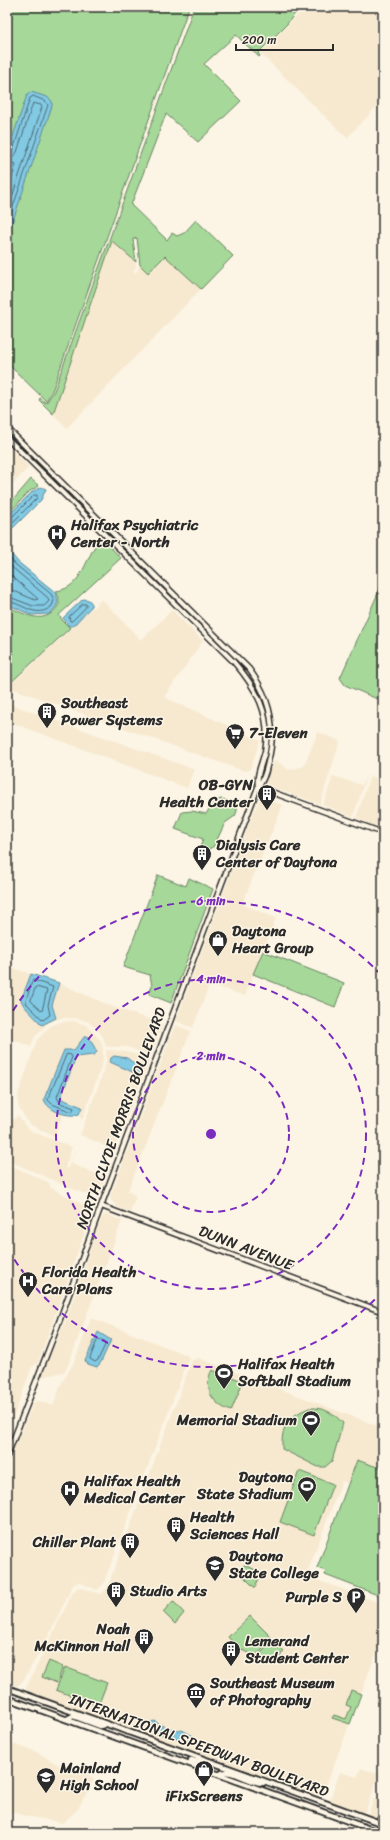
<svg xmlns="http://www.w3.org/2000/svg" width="390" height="1840" font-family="Sriracha,sans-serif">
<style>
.built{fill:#f7e9d0;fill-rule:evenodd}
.green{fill:#a6d899;stroke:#688262}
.water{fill:#82c9e3;stroke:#5f8a99}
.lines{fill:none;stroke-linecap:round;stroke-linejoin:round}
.shore{stroke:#4e6a75;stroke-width:1}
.stream{stroke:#5f8a99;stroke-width:1}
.secondary-casing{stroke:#2b2b2b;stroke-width:7}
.primary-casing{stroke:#2b2b2b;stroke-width:8}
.secondary{stroke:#fcf5e5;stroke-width:4}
.primary{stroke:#fcf5e5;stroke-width:4.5}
.ring{fill:none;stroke:#7b2cbf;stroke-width:2;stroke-dasharray:7 5}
.labels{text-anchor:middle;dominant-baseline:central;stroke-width:3;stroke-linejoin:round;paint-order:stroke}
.poi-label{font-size:15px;font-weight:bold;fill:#2b2b2b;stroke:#fcf5e5;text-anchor:start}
.street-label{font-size:15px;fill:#2b2b2b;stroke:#fcf5e5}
.centre{fill:#7b2cbf;stroke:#fcf5e5;stroke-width:2}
.ring-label{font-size:12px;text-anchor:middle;font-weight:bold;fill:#7b2cbf;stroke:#fcf5e5;stroke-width:3;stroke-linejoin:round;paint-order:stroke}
</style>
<rect width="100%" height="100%" fill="#fcf5e5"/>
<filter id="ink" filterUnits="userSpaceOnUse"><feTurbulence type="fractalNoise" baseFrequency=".025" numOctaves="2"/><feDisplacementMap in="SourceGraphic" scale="8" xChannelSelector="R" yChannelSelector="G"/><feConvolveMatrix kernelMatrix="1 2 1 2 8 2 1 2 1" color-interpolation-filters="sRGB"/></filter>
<g filter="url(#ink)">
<path class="built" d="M 306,7 L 375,7 L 383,15 L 383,100 L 347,138 L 260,53 Z
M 112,240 L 136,262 L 136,267 L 133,271 L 136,273 L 140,265 L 148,273 L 165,256 L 201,289 L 67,428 L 53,414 Z
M 7,445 L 29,467 L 7,490 Z
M 102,599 L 141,640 L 172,610 L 203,641 L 164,697 L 260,740 L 252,765 L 249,770 L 244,771 L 238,769 L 8,687 Z
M 7,703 L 194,769 L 187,788 L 7,721 Z
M 318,732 L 340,741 L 320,804 L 277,789 L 265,783 L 276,758 L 275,760 L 289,770 L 304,766 Z
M 367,775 L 353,817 L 323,805 L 333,776 L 362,785 Z
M 370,776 L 383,781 L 383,829 L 356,818 Z
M 262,798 L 283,805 L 242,904 L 276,918 L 245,996 L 228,990 L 209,986 L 193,1028 L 176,1021 L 248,827 L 259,800 Z
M 7,966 L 31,974 L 21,1000 L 24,1006 L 42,1025 L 56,1018 L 52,1005 L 59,983 L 108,1005 L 163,1024 L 151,1055 L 126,1047 L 106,1047 L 103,1037 L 96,1028 L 87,1021 L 74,1018 L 61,1018 L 48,1023 L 34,1038 L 31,1047 L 7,1037 Z
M 73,1021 L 86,1025 L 100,1039 L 103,1049 L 103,1062 L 82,1120 L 79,1114 L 82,1107 L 62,1099 L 61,1097 L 76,1057 L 78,1056 L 77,1047 L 74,1050 L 64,1050 L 44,1099 L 50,1108 L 63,1113 L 55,1137 L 29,1124 L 18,1106 L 18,1095 L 37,1040 L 50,1026 L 61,1022 Z
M 175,1025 L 191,1031 L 128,1191 L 136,1196 L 130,1212 L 117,1207 L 111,1200 L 110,1197 Z
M 106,1050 L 125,1051 L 150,1059 L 114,1150 L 80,1135 L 103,1073 L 106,1062 ZM 114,1056 L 127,1058 L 136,1064 L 137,1074 L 110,1062 Z
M 18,1115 L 26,1127 L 33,1132 L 72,1147 L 65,1168 L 68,1168 L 76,1146 L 71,1162 L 72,1164 L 105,1177 L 98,1197 L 82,1193 L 7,1160 L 7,1125 Z
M 7,1164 L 48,1182 L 50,1184 L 50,1187 L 91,1209 L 92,1212 L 38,1363 L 32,1367 L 7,1435 L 7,1335 L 9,1332 L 10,1322 L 7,1320 Z
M 106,1214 L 122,1221 L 67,1368 L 64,1372 L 41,1377 L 67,1317 L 99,1224 L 103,1216 Z
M 91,1319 L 94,1319 L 187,1355 L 189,1358 L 103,1585 L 97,1590 L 79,1582 L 73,1585 L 44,1645 L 22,1682 L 17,1686 L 7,1682 L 7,1465 L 16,1440 L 21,1433 L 34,1402 L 40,1401 L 53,1406 L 60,1386 L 73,1364 Z
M 198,1358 L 383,1428 L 383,1497 L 342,1481 L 306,1576 L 383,1604 L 383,1635 L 323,1794 L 319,1796 L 29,1693 L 26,1688 L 73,1592 L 78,1587 L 101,1594 L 107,1588 L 192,1360 Z
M 7,1742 L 37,1752 L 73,1774 L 80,1769 L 94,1779 L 78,1809 L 63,1823 L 21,1815 L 7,1809 Z
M 361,1768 L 379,1774 L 364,1815 L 329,1802 L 340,1772 L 357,1777 Z
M 374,1799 L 383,1802 L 383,1822 L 367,1816 Z"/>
<path class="green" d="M 7,7 L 189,7 L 52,391 L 46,401 L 7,363 Z
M 194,7 L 300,7 L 287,24 L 258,53 L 260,56 L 259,57 L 236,35 L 204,64 L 241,101 L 198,142 L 166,114 L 131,205 L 167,240 L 172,233 L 177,236 L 184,233 L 196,220 L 233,256 L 201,289 L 165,256 L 148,273 L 140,265 L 137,238 L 133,239 L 136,262 L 112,241 L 53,414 L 39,400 L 40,398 L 46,403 L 54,391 Z
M 31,479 L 39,486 L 30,491 L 7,515 L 7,507 Z
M 101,538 L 121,558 L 59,615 L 63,621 L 70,628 L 7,686 L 7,606 C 26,615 46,627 59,604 L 59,598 L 56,591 C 84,588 85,555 101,538 Z
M 383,582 L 383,681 L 377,699 L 345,685 L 340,678 Z
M 220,799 L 226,800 L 237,806 L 237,811 L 235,816 L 225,823 L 214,846 L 204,852 L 199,850 L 203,839 L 175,829 L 182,812 L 192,811 L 206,814 L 211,806 Z
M 158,875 L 186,886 L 189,878 L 213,889 L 171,1003 L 149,994 L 152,986 L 150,975 L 123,967 Z
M 263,951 L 344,983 L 335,1007 L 253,974 Z
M 212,1370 L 240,1380 L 245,1379 L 246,1381 L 242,1384 L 231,1411 C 213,1405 202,1388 212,1370 Z
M 309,1408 C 324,1407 333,1413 343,1423 L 332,1461 L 325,1467 L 318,1467 L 282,1449 C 281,1426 288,1416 309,1408 Z
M 357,1460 L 383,1469 L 383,1597 L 325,1575 L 326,1571 L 317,1568 Z
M 299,1471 L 333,1484 L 314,1535 L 280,1522 Z
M 244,1565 L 261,1572 L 255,1588 L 241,1574 L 237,1575 L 235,1574 Z
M 173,1601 L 184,1613 L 175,1624 L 163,1612 Z
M 250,1616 L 273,1639 L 256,1656 L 239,1649 L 228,1637 Z
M 273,1641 L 284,1652 L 281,1654 L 280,1663 L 275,1660 L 274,1661 L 258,1656 Z
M 49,1661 L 63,1667 L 57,1683 L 42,1677 Z
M 65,1667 L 107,1683 L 98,1706 L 56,1690 Z
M 351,1690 L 361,1694 L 350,1724 L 332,1718 L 334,1715 L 346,1719 L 351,1707 L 346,1705 Z"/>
<path class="water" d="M 31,92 L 47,97 L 52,101 L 52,106 L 10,229 L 7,228 L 7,154 L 27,95 Z
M 41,487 L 46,489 L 41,500 L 14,527 L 9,529 L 7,528 L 7,517 L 32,492 Z
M 7,549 L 18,562 L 55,592 C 60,602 58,606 49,614 L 31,615 L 7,604 Z
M 83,599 L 89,600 L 92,604 L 92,606 L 73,626 L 69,626 L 63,618 Z
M 31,974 L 59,983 L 52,1005 L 56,1018 L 42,1025 L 24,1006 L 21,1000 Z
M 85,1036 L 89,1037 L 97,1052 L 94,1055 L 76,1057 L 61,1097 L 62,1099 L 82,1107 L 79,1114 C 69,1118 47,1111 44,1099 L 64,1050 L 74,1050 Z
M 114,1056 L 127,1058 L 140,1068 L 141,1072 L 137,1074 L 110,1062 L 111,1058 Z
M 98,1332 L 111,1340 L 101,1362 L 97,1367 L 88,1364 L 85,1361 Z
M 155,1721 L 160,1725 L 179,1731 L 182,1730 L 195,1737 L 196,1740 L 192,1743 C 184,1743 179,1740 172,1735 L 156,1734 L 149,1728 L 151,1722 Z"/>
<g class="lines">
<path class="shore" d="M 7,153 L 13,150 L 30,98 L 33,96 L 45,101 L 48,105 L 7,224
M 7,158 L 13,157 L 17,152 L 33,103 L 41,105 L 42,107 L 7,212
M 7,164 L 15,163 L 16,165 L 7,193
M 7,519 L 11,518 L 34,495 L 37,495 L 37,498 L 12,523 L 7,524
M 7,555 L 16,565 L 51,594 L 54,600 L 52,606 C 36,620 23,603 7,601
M 7,563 L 47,597 L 49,601 L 44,606 L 33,606 L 7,596
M 7,572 L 38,599 L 35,600 L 14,591 L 7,589
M 83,604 L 86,604 L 86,607 L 72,621 L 70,621 L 69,617 Z
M 33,980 L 53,987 L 48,1005 L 50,1015 L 43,1020 L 27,1004 L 26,1001 Z
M 36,987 L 47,990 L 42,1011 L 31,1001 Z
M 67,1054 L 71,1055 L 72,1057 L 57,1097 L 60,1103 L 74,1108 L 72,1112 L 52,1104 L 48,1100 Z
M 98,1339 L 105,1341 L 106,1343 L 98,1360 L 95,1362 L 90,1359 Z"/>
<path class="stream" d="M 7,482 L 14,475"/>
<defs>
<path id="secondary" d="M 7,428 L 249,669 C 270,697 277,728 268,762 C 266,772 264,780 258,787 L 101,1206 L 55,1333 L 7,1456
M 7,438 L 233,661 C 256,687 272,715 265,751 C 262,764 256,774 258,787
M 258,787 L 383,833
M 101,1206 L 383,1312"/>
<path id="primary" d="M 7,1688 L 383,1824
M 7,1698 L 381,1833
M 67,1719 L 73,1716 L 100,1726 L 103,1725
M 191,1760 L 202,1763 L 209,1762
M 220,1774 C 230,1767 250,1783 263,1783"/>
</defs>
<use href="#secondary" class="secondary-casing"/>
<use href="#primary" class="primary-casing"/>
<use href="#secondary" class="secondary"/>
<use href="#primary" class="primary"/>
</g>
</g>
<g class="ring">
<circle cx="211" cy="1134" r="78"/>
<circle cx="211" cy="1134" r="155"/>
<path d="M383 1291A233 233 0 0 1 7 1247M7 1021A233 233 0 0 1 383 977"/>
</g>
<defs>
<symbol id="hospital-pin" viewBox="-11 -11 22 30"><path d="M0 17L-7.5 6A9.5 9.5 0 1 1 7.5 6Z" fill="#2b2b2b" stroke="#fcf5e5"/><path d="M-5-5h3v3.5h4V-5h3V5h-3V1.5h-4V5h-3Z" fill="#fff"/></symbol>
<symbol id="building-pin" viewBox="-11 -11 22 30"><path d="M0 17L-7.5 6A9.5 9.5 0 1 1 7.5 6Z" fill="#2b2b2b" stroke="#fcf5e5"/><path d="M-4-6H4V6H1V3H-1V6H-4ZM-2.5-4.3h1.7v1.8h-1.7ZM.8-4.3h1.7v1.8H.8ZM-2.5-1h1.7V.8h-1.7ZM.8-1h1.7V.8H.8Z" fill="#fff"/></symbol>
<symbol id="supermarket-pin" viewBox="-11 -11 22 30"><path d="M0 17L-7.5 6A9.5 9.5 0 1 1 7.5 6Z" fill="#2b2b2b" stroke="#fcf5e5"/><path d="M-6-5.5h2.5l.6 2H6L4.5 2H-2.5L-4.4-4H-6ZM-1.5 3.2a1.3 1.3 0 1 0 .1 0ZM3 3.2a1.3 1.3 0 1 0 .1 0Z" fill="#fff"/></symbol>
<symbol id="shop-pin" viewBox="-11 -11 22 30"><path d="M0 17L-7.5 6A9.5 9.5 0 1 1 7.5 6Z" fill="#2b2b2b" stroke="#fcf5e5"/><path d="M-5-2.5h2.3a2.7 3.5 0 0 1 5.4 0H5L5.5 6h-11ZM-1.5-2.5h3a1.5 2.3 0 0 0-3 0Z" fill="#fff"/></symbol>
<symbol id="stadium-pin" viewBox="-11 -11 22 30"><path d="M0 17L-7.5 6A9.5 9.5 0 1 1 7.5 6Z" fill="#2b2b2b" stroke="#fcf5e5"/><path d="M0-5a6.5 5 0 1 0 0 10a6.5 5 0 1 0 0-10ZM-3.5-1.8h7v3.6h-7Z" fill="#fff"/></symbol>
<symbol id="university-pin" viewBox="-11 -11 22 30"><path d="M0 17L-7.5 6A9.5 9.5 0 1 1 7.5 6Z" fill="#2b2b2b" stroke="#fcf5e5"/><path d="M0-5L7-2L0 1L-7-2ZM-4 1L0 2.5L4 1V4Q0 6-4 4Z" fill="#fff"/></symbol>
<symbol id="parking-pin" viewBox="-11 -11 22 30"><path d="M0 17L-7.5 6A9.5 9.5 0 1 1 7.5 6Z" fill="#2b2b2b" stroke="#fcf5e5"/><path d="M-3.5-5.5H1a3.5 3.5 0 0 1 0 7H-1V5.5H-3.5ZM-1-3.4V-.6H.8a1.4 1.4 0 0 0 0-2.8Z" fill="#fff"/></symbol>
<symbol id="museum-pin" viewBox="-11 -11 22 30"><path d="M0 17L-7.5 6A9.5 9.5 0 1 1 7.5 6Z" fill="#2b2b2b" stroke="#fcf5e5"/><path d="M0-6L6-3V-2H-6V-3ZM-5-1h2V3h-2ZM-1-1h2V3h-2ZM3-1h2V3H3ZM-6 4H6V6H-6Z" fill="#fff"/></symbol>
<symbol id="school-pin" viewBox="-11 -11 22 30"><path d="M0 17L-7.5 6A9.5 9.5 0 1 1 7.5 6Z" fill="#2b2b2b" stroke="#fcf5e5"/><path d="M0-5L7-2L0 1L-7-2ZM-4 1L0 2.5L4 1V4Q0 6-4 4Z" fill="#fff"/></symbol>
</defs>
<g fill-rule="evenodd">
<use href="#hospital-pin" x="46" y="523" width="22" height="30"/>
<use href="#building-pin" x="36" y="701" width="22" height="30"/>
<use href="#supermarket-pin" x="224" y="722" width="22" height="30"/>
<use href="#building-pin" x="256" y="783" width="22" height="30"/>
<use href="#building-pin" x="191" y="843" width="22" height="30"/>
<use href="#shop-pin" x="207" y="929" width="22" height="30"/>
<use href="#hospital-pin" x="17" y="1270" width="22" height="30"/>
<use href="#stadium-pin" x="213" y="1362" width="22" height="30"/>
<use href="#stadium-pin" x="300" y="1409" width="22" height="30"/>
<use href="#stadium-pin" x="296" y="1475" width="22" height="30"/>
<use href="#hospital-pin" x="59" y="1479" width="22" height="30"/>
<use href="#building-pin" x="165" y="1515" width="22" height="30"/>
<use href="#building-pin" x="119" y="1531" width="22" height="30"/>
<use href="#university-pin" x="204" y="1554" width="22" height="30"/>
<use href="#building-pin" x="105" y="1580" width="22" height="30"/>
<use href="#parking-pin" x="345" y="1586" width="22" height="30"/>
<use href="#building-pin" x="133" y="1627" width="22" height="30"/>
<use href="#building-pin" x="220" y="1639" width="22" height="30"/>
<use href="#museum-pin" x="185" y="1681" width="22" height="30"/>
<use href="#shop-pin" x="193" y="1759" width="22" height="30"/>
<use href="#school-pin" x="35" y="1766" width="22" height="30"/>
</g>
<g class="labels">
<g class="poi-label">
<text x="71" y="525">Halifax Psychiatric<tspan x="71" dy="17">Center - North</tspan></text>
<text x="61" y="703">Southeast<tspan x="61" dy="17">Power Systems</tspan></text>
<text x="249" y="733">7-Eleven</text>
<text x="253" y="785" text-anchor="end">OB-GYN<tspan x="253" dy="17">Health Center</tspan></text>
<text x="216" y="845">Dialysis Care<tspan x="216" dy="17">Center of Daytona</tspan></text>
<text x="232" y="931">Daytona<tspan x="232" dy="17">Heart Group</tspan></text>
<text x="42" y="1272">Florida Health<tspan x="42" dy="17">Care Plans</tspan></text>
<text x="238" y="1364">Halifax Health<tspan x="238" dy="17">Softball Stadium</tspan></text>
<text x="297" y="1420" text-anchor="end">Memorial Stadium</text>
<text x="293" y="1477" text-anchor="end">Daytona<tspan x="293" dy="17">State Stadium</tspan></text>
<text x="84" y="1481">Halifax Health<tspan x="84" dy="17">Medical Center</tspan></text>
<text x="190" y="1517">Health<tspan x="190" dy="17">Sciences Hall</tspan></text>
<text x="116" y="1542" text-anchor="end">Chiller Plant</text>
<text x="229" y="1556">Daytona<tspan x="229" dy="17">State College</tspan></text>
<text x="130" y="1591">Studio Arts</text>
<text x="342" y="1597" text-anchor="end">Purple S</text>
<text x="130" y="1629" text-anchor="end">Noah<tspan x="130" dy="17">McKinnon Hall</tspan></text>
<text x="245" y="1641">Lemerand<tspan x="245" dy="17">Student Center</tspan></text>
<text x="210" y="1683">Southeast Museum<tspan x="210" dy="17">of Photography</tspan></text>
<text x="60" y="1768">Mainland<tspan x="60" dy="17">High School</tspan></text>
<text x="204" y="1796" text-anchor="middle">iFixScreens</text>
</g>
<g class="street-label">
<text transform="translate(121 1118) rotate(-70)">NORTH CLYDE MORRIS BOULEVARD</text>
<text transform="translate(246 1248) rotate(21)">DUNN AVENUE</text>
<text transform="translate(199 1745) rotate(20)">INTERNATIONAL SPEEDWAY BOULEVARD</text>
</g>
</g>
<circle cx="211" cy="1134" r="6" class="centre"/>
<g class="ring-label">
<text x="211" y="905">6 min</text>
<text x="211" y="983">4 min</text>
<text x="211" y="1060">2 min</text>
</g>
<rect width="390" height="1840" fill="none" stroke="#fcf5e5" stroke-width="24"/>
<rect x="12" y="12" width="366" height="1816" fill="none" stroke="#2b2b2b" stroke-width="1.5" filter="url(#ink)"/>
<path d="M236 44v6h97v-6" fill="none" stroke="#2b2b2b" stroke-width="2"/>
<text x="242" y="44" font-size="12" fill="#2b2b2b" stroke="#fcf5e5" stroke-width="3" paint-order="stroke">200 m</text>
</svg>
